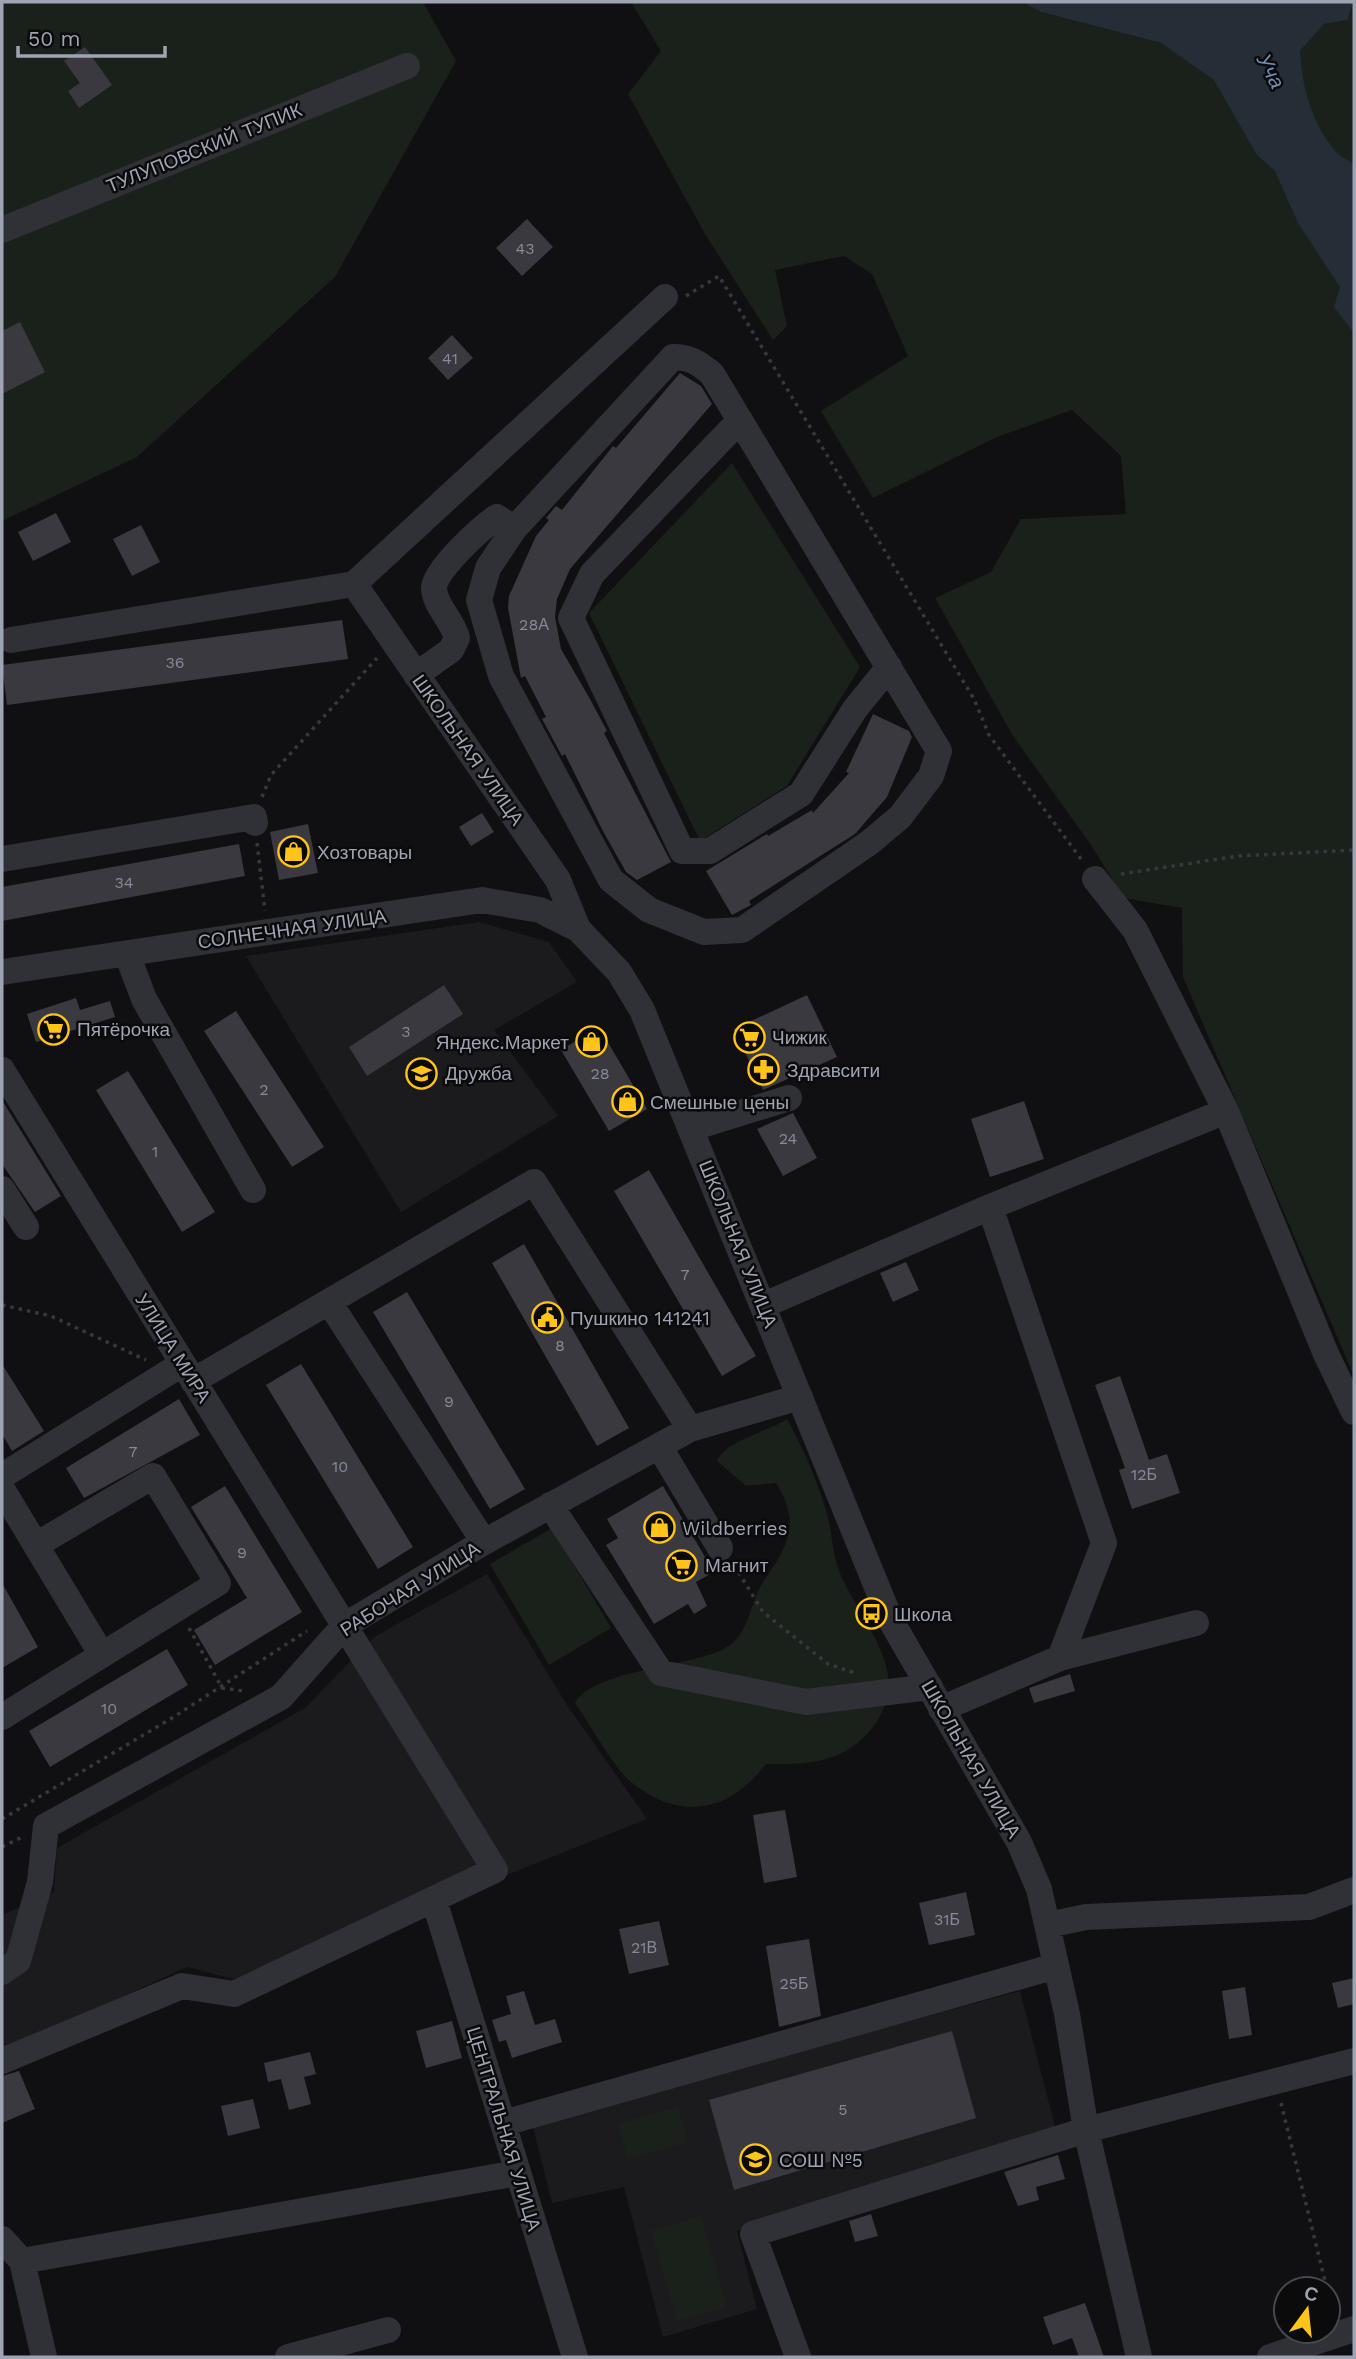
<svg xmlns="http://www.w3.org/2000/svg" width="1356" height="2359" font-family="'Work Sans',sans-serif">
<style>
.built{fill:#1b1b1e}
.green{fill:#1a211b}
.water{fill:#252d36}
.building{fill:#39393f}
.lines{fill:none;stroke-linecap:round;stroke-linejoin:round}
.path{stroke:#36383e;stroke-width:3.5;stroke-dasharray:3.5 5;stroke-linecap:butt}
.minor{stroke:#303136;stroke-width:26}
.labels{text-anchor:middle;dominant-baseline:central;stroke-width:5;stroke-linejoin:round;paint-order:stroke}
.number-label{font-size:16px;fill:#868997}
.street-label{font-size:19px;fill:#9fa4b4;stroke:#0b0b0c}
.poi-label{font-size:19px;fill:#9fa4b4;stroke:#0b0b0c;text-anchor:start}
.water-label{font-size:21px;font-style:italic;fill:#728fb3;stroke:#0b0b0c}
</style>
<rect width="100%" height="100%" fill="#100f11"/>
<path class="built" d="M 479,922 L 549,942 L 577,982 L 494,1030 L 558,1116 L 401,1212 L 246,956 Z
M 487,1574 L 567,1705 L 647,1819 L 241,1981 L 187,1967 L 2,2052 L 2,1915 L 54,1892 L 57,1848 L 305,1708 L 374,1637 Z
M 1020,1991 L 1057,2134 L 737,2231 L 757,2309 L 663,2337 L 624,2187 L 552,2203 L 532,2124 Z"/>
<path class="green" d="M 2,2 L 423,2 L 456,61 L 335,277 L 137,457 L 2,521 Z
M 631,2 L 1022,2 L 1041,12 L 1161,43 L 1215,80 L 1300,51 L 1324,24 L 1348,20 L 1354,2 L 1354,1376 L 1183,977 L 1182,908 L 1124,898 L 1091,845 L 1013,736 L 935,598 L 991,572 L 1021,519 L 1126,514 L 1121,456 L 1072,410 L 997,437 L 873,498 L 821,411 L 908,356 L 872,274 L 844,256 L 775,270 L 787,326 L 773,340 L 705,234 L 628,94 L 661,51 Z
M 732,463 L 860,667 L 787,786 L 700,841 L 589,613 Z
M 787,1419 C 804,1450 819,1483 828,1518 C 832,1535 833,1554 839,1571 C 852,1602 875,1630 885,1662 C 898,1702 872,1741 835,1756 C 813,1765 789,1764 766,1764 C 729,1812 681,1822 631,1782 C 614,1768 589,1723 575,1703 C 593,1669 695,1667 727,1647 C 750,1633 750,1600 765,1579 C 790,1543 800,1522 776,1483 L 746,1486 L 717,1461 C 725,1441 767,1432 787,1419 Z
M 552,1528 L 611,1628 L 549,1665 L 490,1564 Z
M 678,2106 L 688,2142 L 628,2159 L 618,2124 Z
M 701,2216 L 727,2307 L 677,2321 L 651,2231 Z"/>
<path class="water" d="M 1022,2 L 1353,2 L 1348,20 L 1324,24 L 1300,51 C 1302,88 1312,124 1337,153 C 1342,158 1349,160 1354,165 L 1354,333 L 1334,307 L 1340,287 L 1298,223 L 1275,171 L 1257,155 L 1214,80 L 1161,43 L 1041,12 Z"/>
<path class="building" d="M 85,47 L 112,85 L 79,108 L 68,91 L 80,83 L 64,61 Z
M 527,219 L 553,247 L 522,276 L 496,248 Z
M 20,322 L 45,372 L 2,394 L 2,331 Z
M 452,335 L 473,358 L 448,380 L 428,358 Z
M 680,373 L 701,386 L 712,404 L 570,569 L 557,599 L 555,617 L 561,649 L 590,699 L 607,731 L 604,733 L 671,862 L 637,880 L 626,872 L 604,833 L 565,754 L 562,756 L 542,719 L 546,717 L 525,676 L 521,678 L 508,608 L 509,596 L 536,536 L 549,520 L 546,518 L 556,506 L 562,510 L 613,446 L 616,448 Z
M 56,513 L 71,542 L 33,561 L 18,532 Z
M 141,525 L 160,562 L 132,576 L 113,539 Z
M 342,620 L 348,659 L 7,705 L 2,665 Z
M 873,714 L 909,731 L 912,737 L 887,797 L 855,834 L 749,901 L 751,905 L 732,915 L 706,871 L 767,834 L 768,836 L 812,810 L 813,813 L 849,773 L 846,772 Z
M 482,813 L 494,832 L 471,846 L 459,827 Z
M 308,824 L 318,873 L 279,880 L 270,832 Z
M 239,844 L 245,876 L 2,921 L 2,887 Z
M 444,985 L 463,1014 L 367,1076 L 349,1047 Z
M 807,995 L 837,1057 L 763,1090 L 734,1029 Z
M 76,998 L 80,1010 L 110,1001 L 115,1017 L 36,1042 L 27,1014 Z
M 236,1011 L 324,1147 L 292,1167 L 204,1031 Z
M 599,1027 L 647,1109 L 609,1131 L 561,1050 Z
M 128,1071 L 215,1212 L 182,1232 L 96,1090 Z
M 2,1100 L 61,1196 L 35,1212 L 2,1164 Z
M 1024,1101 L 1044,1159 L 990,1177 L 971,1119 Z
M 793,1113 L 817,1158 L 783,1176 L 757,1129 Z
M 649,1170 L 756,1356 L 722,1376 L 614,1191 Z
M 524,1244 L 629,1428 L 597,1446 L 492,1263 Z
M 906,1262 L 919,1290 L 893,1302 L 880,1273 Z
M 407,1292 L 525,1489 L 490,1509 L 373,1312 Z
M 2,1364 L 44,1431 L 12,1451 L 2,1434 Z
M 301,1364 L 413,1547 L 378,1569 L 266,1385 Z
M 1120,1376 L 1149,1460 L 1167,1454 L 1180,1493 L 1132,1509 L 1119,1470 L 1125,1468 L 1095,1385 Z
M 179,1399 L 200,1435 L 84,1498 L 66,1468 Z
M 225,1486 L 302,1612 L 215,1665 L 194,1630 L 247,1598 L 191,1507 Z
M 663,1486 L 714,1572 L 696,1582 L 707,1606 L 694,1614 L 688,1604 L 654,1624 L 606,1545 L 618,1538 L 607,1519 Z
M 2,1583 L 38,1647 L 2,1668 Z
M 167,1649 L 188,1685 L 50,1767 L 29,1731 Z
M 1070,1674 L 1075,1691 L 1034,1703 L 1029,1688 Z
M 785,1810 L 797,1877 L 764,1883 L 753,1815 Z
M 966,1892 L 975,1935 L 929,1945 L 919,1903 Z
M 659,1921 L 669,1965 L 629,1974 L 619,1929 Z
M 809,1939 L 821,2016 L 779,2027 L 766,1946 Z
M 1354,1978 L 1354,2004 L 1338,2008 L 1332,1983 Z
M 1245,1987 L 1252,2035 L 1229,2039 L 1222,1991 Z
M 524,1991 L 535,2025 L 555,2019 L 562,2042 L 512,2058 L 506,2040 L 499,2042 L 492,2020 L 511,2014 L 506,1996 Z
M 452,2021 L 462,2058 L 426,2068 L 416,2031 Z
M 952,2031 L 976,2118 L 734,2190 L 709,2100 Z
M 310,2052 L 316,2074 L 304,2077 L 311,2104 L 289,2110 L 281,2079 L 268,2082 L 264,2063 Z
M 19,2071 L 35,2109 L 2,2123 L 2,2076 Z
M 253,2099 L 260,2128 L 228,2136 L 221,2106 Z
M 1058,2155 L 1065,2179 L 1036,2187 L 1039,2200 L 1018,2206 L 1004,2172 Z
M 871,2214 L 878,2236 L 855,2242 L 849,2221 Z
M 1085,2303 L 1104,2357 L 1079,2357 L 1072,2338 L 1053,2345 L 1043,2317 Z"/>
<g class="lines">
<path class="path" d="M 686,296 L 719,276 L 974,699 L 989,735 L 1084,863
M 262,797 L 271,775 L 377,658
M 257,843 L 265,911
M 1121,874 L 1238,856 L 1354,850
M 2,1305 L 51,1316 L 146,1360
M 734,1565 L 763,1612 L 828,1664 L 855,1673
M 189,1628 L 222,1688 L 244,1691
M 2,1819 L 172,1718 L 307,1631
M 2,1847 L 22,1837
M 1281,2103 L 1327,2289
M 1328,2292 L 1333,2313"/>
<path class="minor" d="M 2,230 L 407,66
M 740,420 L 592,574 L 571,618 L 682,851 L 710,851 L 801,794 L 855,709 L 889,667
M 354,584 L 558,880 L 578,929 L 619,972 L 642,1010 L 890,1619 L 1019,1842 L 1039,1889 L 1067,2014 L 1086,2130 L 1139,2357
M 354,584 L 665,297
M 11,640 L 354,584
M 416,675 L 451,650 L 457,638 C 453,621 435,606 434,589 C 432,572 483,526 497,517 L 514,529 L 673,357 C 690,357 699,363 712,374 L 939,751 L 931,776 L 900,817 L 869,843 L 742,930 L 704,932 L 649,910 L 611,880 L 501,676 L 479,600 L 488,568 L 514,529
M 2,859 L 254,817 L 255,823
M 1095,879 L 1135,930 L 1226,1111 L 1326,1354 L 1354,1412
M 127,954 L 144,999 L 253,1190
M 2,972 L 482,900 L 540,910 L 578,929
M 2,1070 L 495,1870 L 234,1994 L 182,1986 L 2,2061
M 692,1128 L 789,1098
M 2,1189 L 26,1227
M 990,1207 L 1104,1543 L 1060,1658
M 329,1302 L 484,1542
M 764,1305 L 990,1207 L 1226,1111
M 193,1381 L 534,1182 L 690,1429
M 659,1446 L 720,1548
M 2,1476 L 182,1364
M 2,1489 L 102,1655
M 550,1505 L 661,1673 L 806,1702 L 930,1687
M 941,1709 L 1060,1658 L 1196,1623
M 2,1717 L 218,1583 L 153,1476 L 36,1545
M 434,1900 L 575,2357
M 1048,1925 L 1086,1917 L 1309,1907 L 1354,1890
M 2,1972 L 18,1961 L 40,1882 L 46,1826 L 281,1697 L 344,1626 L 484,1542 L 690,1429 L 800,1397
M 504,2123 L 1056,1966
M 2,2239 L 22,2261 L 44,2357
M 22,2261 L 517,2173
M 288,2357 L 388,2330
M 798,2357 L 753,2234 L 1086,2130 L 1354,2061
M 1270,2357 L 1354,2329"/>
</g>
<defs>
<symbol id="shop-ring" viewBox="-11 -11 22 22"><circle r="9.5" fill="#0b0b0c" stroke="#ffc41a" stroke-width="1.5"/><path d="M-5-2.5h2.3a2.7 3.5 0 0 1 5.4 0H5L5.5 6h-11ZM-1.5-2.5h3a1.5 2.3 0 0 0-3 0Z" fill="#ffc41a"/></symbol>
<symbol id="supermarket-ring" viewBox="-11 -11 22 22"><circle r="9.5" fill="#0b0b0c" stroke="#ffc41a" stroke-width="1.5"/><path d="M-6-5.5h2.5l.6 2H6L4.5 2H-2.5L-4.4-4H-6ZM-1.5 3.2a1.3 1.3 0 1 0 .1 0ZM3 3.2a1.3 1.3 0 1 0 .1 0Z" fill="#ffc41a"/></symbol>
<symbol id="pharmacy-ring" viewBox="-11 -11 22 22"><circle r="9.5" fill="#0b0b0c" stroke="#ffc41a" stroke-width="1.5"/><path d="M-2-6h4v4h4v4h-4v4h-4v-4h-4v-4h4Z" fill="#ffc41a"/></symbol>
<symbol id="school-ring" viewBox="-11 -11 22 22"><circle r="9.5" fill="#0b0b0c" stroke="#ffc41a" stroke-width="1.5"/><path d="M0-5L7-2L0 1L-7-2ZM-4 1L0 2.5L4 1V4Q0 6-4 4Z" fill="#ffc41a"/></symbol>
<symbol id="civic-ring" viewBox="-11 -11 22 22"><circle r="9.5" fill="#0b0b0c" stroke="#ffc41a" stroke-width="1.5"/><path d="M-.6-6.5H3V-4.5H.6V-3L4-1V1h2V6H-6V1h2V-1L-.6-3ZM-1.2 2.5V6h2.4V2.5Z" fill="#ffc41a"/></symbol>
<symbol id="bus-ring" viewBox="-11 -11 22 22"><circle r="9.5" fill="#0b0b0c" stroke="#ffc41a" stroke-width="1.5"/><path d="M-5-6H5V4H4V6H2V4H-2V6H-4V4H-5ZM-3.5-4V0h7V-4ZM-3.5 1.2v1.5H-2V1.2ZM2 1.2v1.5H3.5V1.2Z" fill="#ffc41a"/></symbol>
</defs>
<g fill-rule="evenodd">
<use href="#shop-ring" x="276" y="834" width="35" height="35"/>
<use href="#supermarket-ring" x="36" y="1012" width="35" height="35"/>
<use href="#supermarket-ring" x="732" y="1020" width="35" height="35"/>
<use href="#shop-ring" x="574" y="1024" width="35" height="35"/>
<use href="#pharmacy-ring" x="746" y="1052" width="35" height="35"/>
<use href="#school-ring" x="404" y="1056" width="35" height="35"/>
<use href="#shop-ring" x="610" y="1084" width="35" height="35"/>
<use href="#civic-ring" x="530" y="1300" width="35" height="35"/>
<use href="#shop-ring" x="642" y="1510" width="35" height="35"/>
<use href="#supermarket-ring" x="664" y="1548" width="35" height="35"/>
<use href="#bus-ring" x="854" y="1596" width="35" height="35"/>
<use href="#school-ring" x="738" y="2142" width="35" height="35"/>
</g>
<g class="labels">
<g class="number-label">
<text x="525" y="248">43</text>
<text x="450" y="358">41</text>
<text x="534" y="624">28А</text>
<text x="175" y="662">36</text>
<text x="124" y="882">34</text>
<text x="406" y="1031">3</text>
<text x="600" y="1073">28</text>
<text x="264" y="1089">2</text>
<text x="788" y="1138">24</text>
<text x="155" y="1151">1</text>
<text x="685" y="1274">7</text>
<text x="560" y="1345">8</text>
<text x="449" y="1401">9</text>
<text x="133" y="1451">7</text>
<text x="340" y="1466">10</text>
<text x="1144" y="1474">12Б</text>
<text x="242" y="1552">9</text>
<text x="109" y="1708">10</text>
<text x="947" y="1919">31Б</text>
<text x="644" y="1947">21В</text>
<text x="794" y="1983">25Б</text>
<text x="843" y="2109">5</text>
</g>
<g class="street-label">
<text transform="translate(204 148) rotate(-22)">ТУЛУПОВСКИЙ ТУПИК</text>
<text transform="translate(468 750) rotate(55)">ШКОЛЬНАЯ УЛИЦА</text>
<text transform="translate(292 929) rotate(-8)">СОЛНЕЧНАЯ УЛИЦА</text>
<text transform="translate(738 1244) rotate(68)">ШКОЛЬНАЯ УЛИЦА</text>
<text transform="translate(173 1348) rotate(58)">УЛИЦА МИРА</text>
<text transform="translate(410 1589) rotate(-32)">РАБОЧАЯ УЛИЦА</text>
<text transform="translate(971 1759) rotate(60)">ШКОЛЬНАЯ УЛИЦА</text>
<text transform="translate(504 2129) rotate(73)">ЦЕНТРАЛЬНАЯ УЛИЦА</text>
</g>
<g class="poi-label">
<text x="317" y="852">Хозтовары</text>
<text x="77" y="1029">Пятёрочка</text>
<text x="772" y="1037">Чижик</text>
<text x="569" y="1042" text-anchor="end">Яндекс.Маркет</text>
<text x="787" y="1070">Здравсити</text>
<text x="445" y="1073">Дружба</text>
<text x="650" y="1102">Смешные цены</text>
<text x="570" y="1318">Пушкино 141241</text>
<text x="682" y="1528">Wildberries</text>
<text x="705" y="1565">Магнит</text>
<text x="894" y="1614">Школа</text>
<text x="779" y="2160">СОШ №5</text>
</g>
<g class="water-label">
<text transform="translate(1271 71) rotate(62)">Уча</text>
</g>
</g>
<rect width="1356" height="2359" fill="none" stroke="#9fa4b4" stroke-width="7"/>
<g transform="translate(1307 2310) rotate(15)"><circle r="33" fill="#0b0b0c" stroke="#46484f" stroke-width="2"/>
<path d="M0-5L12 26L0 18L-12 26Z" fill="#ffc41a"/>
<text y="-10" font-size="19" font-weight="bold" text-anchor="middle" fill="#9fa4b4">С</text>
</g>
<path d="M18 46v10h147v-10" fill="none" stroke="#9fa4b4" stroke-width="3.5"/>
<text x="28" y="46" font-size="21" fill="#9fa4b4" stroke="#0b0b0c" stroke-width="5" paint-order="stroke">50 m</text>
</svg>
